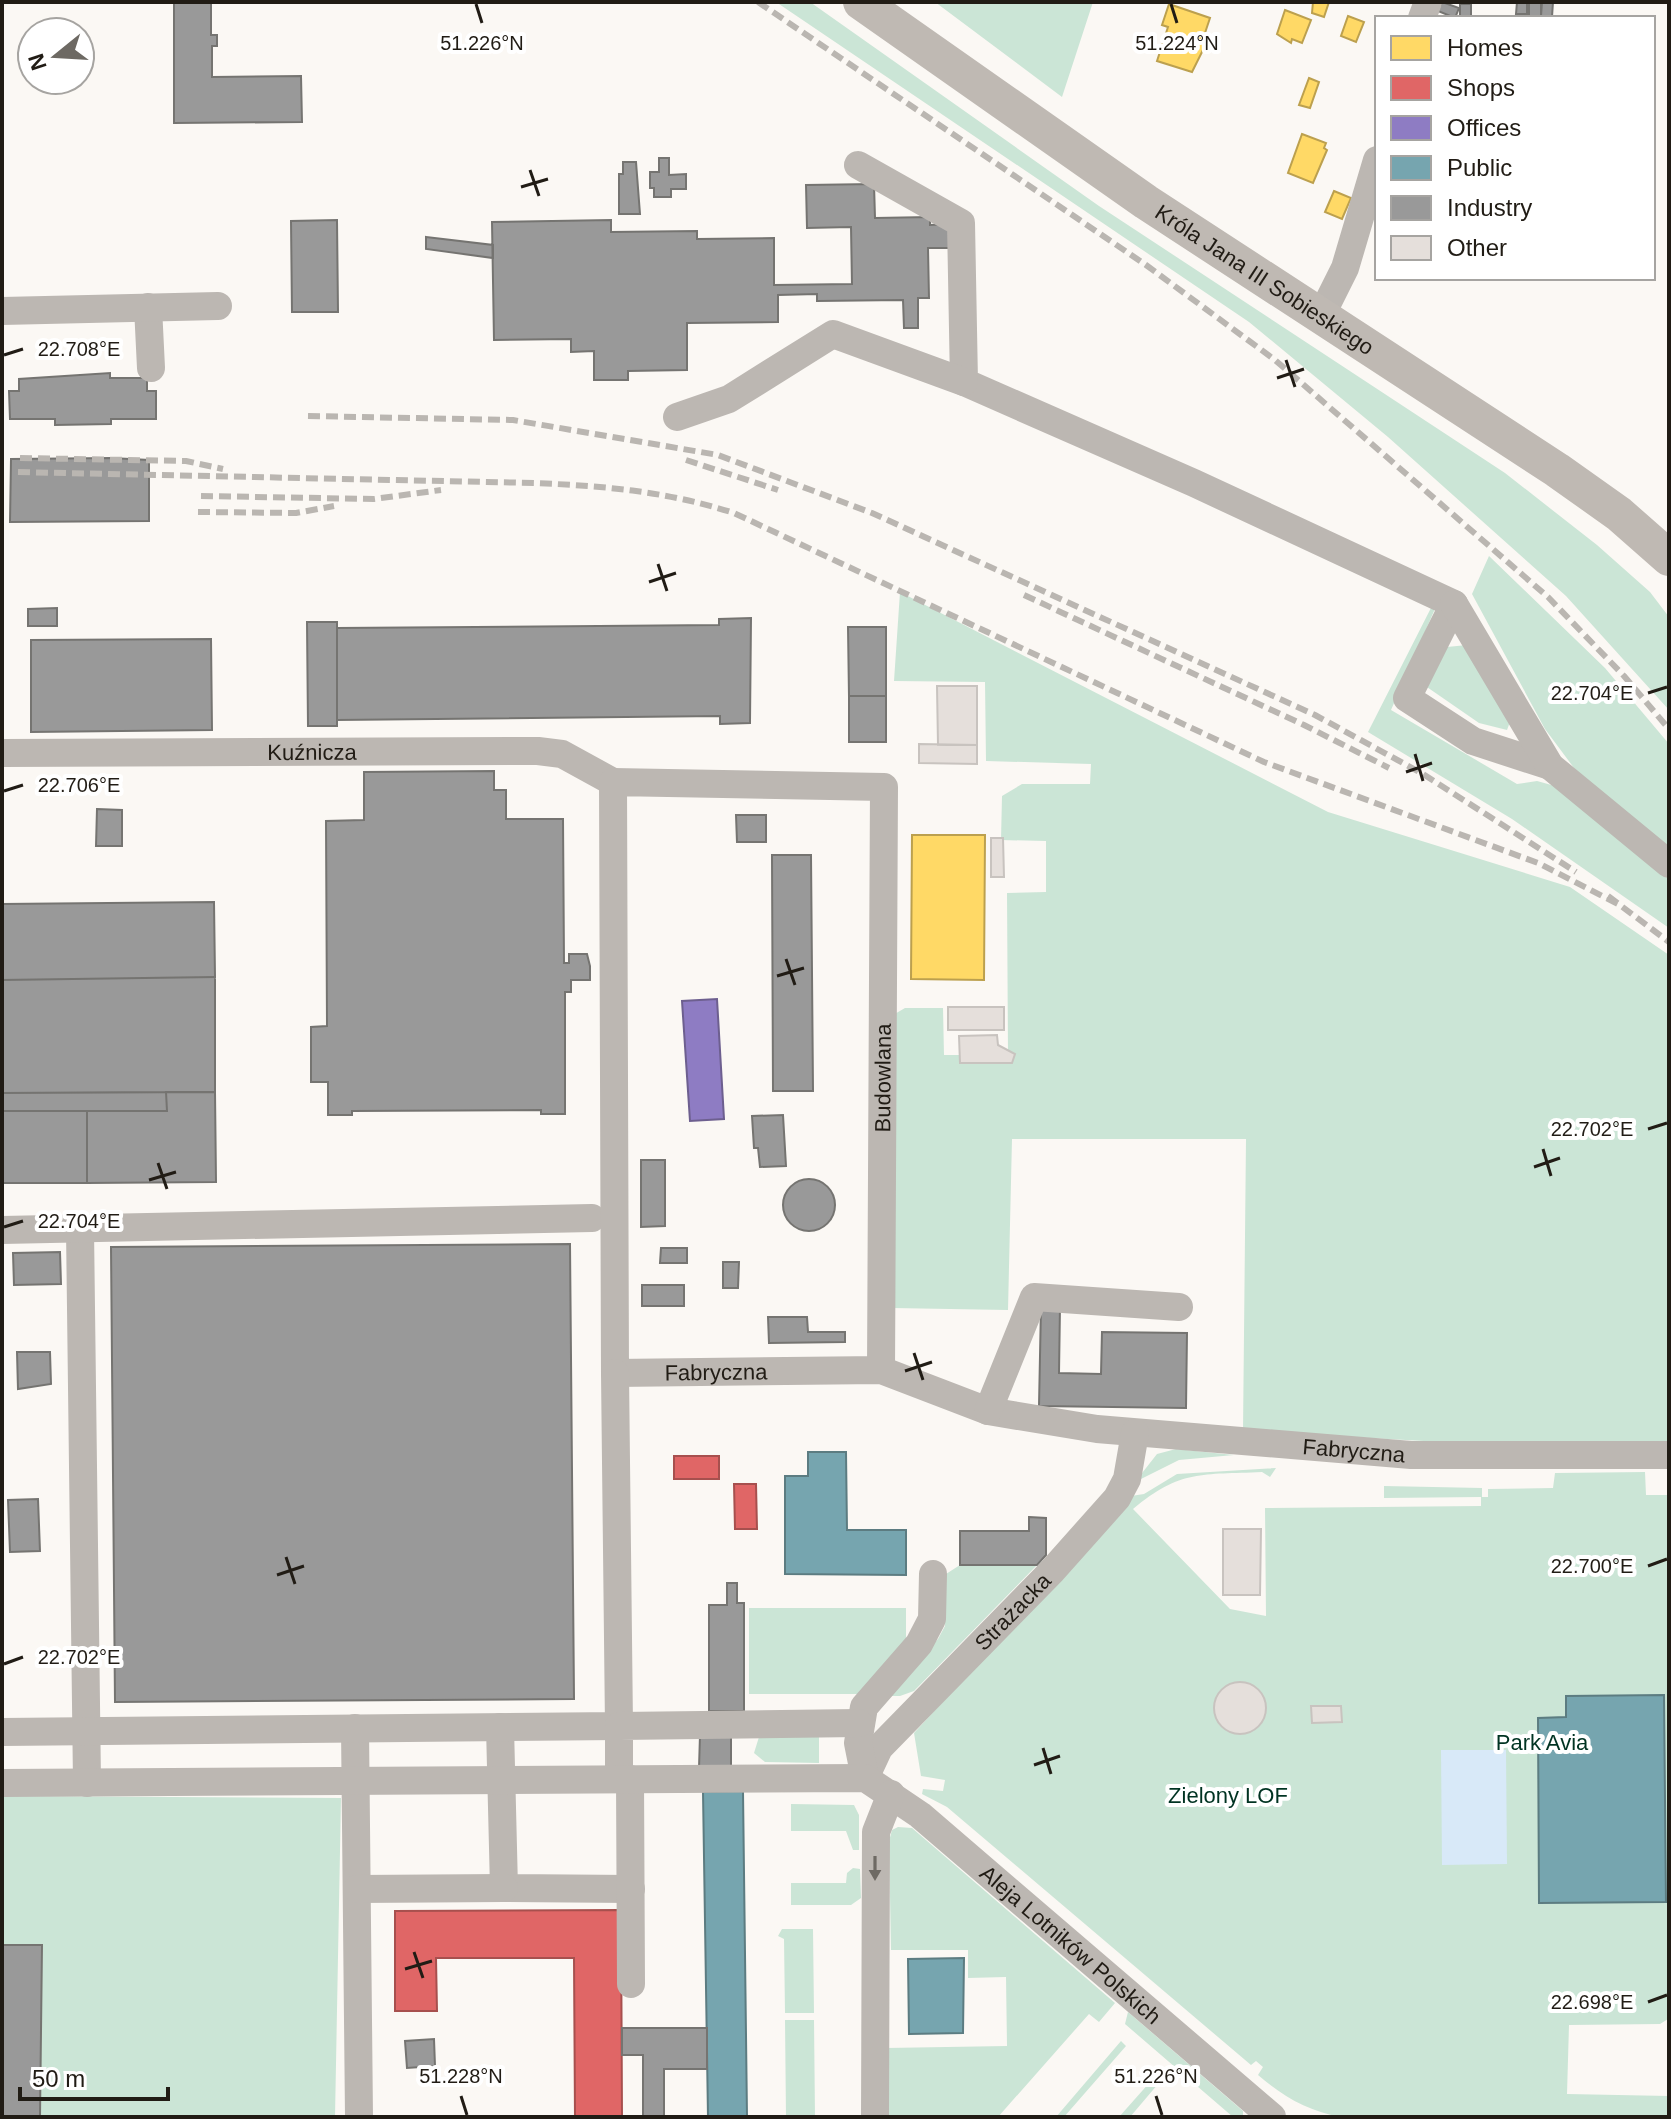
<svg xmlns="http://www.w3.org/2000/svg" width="1671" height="2119" font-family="Helvetica,sans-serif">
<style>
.green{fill:#cbe5d6}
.water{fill:#d8e9f8}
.homes{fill:#ffd966;stroke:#bca04e;stroke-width:2}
.shops{fill:#e06666;stroke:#a7504e;stroke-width:2}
.offices{fill:#8e7cc3;stroke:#6d5f8f;stroke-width:2}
.public{fill:#76a5af;stroke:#5c7c81;stroke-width:2}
.industry{fill:#999;stroke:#757471;stroke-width:2}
.building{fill:#e5dfdb;stroke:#c8c3bf;stroke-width:2}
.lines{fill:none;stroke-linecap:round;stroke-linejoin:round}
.minor{stroke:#bcb7b2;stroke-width:28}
.major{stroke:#bfb9b3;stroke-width:36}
.rail{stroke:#bab6b1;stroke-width:6;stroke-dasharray:12 6;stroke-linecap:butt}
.oneway{fill:#6e6a64}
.ticks{fill:none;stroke:#211c15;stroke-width:3}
.labels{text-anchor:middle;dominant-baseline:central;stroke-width:8;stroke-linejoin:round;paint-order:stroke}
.street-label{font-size:22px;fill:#211c15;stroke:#fff}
.park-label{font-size:22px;fill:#032;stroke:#fff}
.ticks-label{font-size:20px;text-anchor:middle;fill:#211c15;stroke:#fff;stroke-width:8;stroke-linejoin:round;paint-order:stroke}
</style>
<rect width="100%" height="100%" fill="#fbf8f4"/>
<path class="green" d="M 776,2 L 810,2 L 1099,206 L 1505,473 L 1597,545 L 1650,592 L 1669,617 L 1669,710 L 1566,596 L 1388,437 L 1249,322 Z
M 935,2 L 1093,2 L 1062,97 Z
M 1489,556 L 1605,668 L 1669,744 L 1669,847 L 1577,772 L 1545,729 L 1472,594 Z
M 900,592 L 1328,812 L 1570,887 L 1669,955 L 1669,1442 L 1460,1443 L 1243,1431 L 1246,1139 L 1012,1139 L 1008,1310 L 892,1308 L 893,1015 L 905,1008 L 943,1008 L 944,1055 L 1008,1055 L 1007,893 L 1046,892 L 1046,841 L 1001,840 L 1002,796 L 1022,784 L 1090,784 L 1091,764 L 986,761 L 985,682 L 894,681 Z
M 1434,602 L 1434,611 L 1391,710 L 1517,784 L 1537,781 L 1555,786 L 1669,877 L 1669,928 L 1512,819 L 1368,732 Z
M 1467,645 L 1510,722 L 1507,730 L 1479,723 L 1424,685 L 1447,647 Z
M 1176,1449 L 1234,1455 L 1179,1460 L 1135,1482 L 1157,1454 Z
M 1276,1468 L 1270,1477 L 1262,1472 C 1202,1475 1181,1469 1133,1509 L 1230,1609 L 1266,1616 L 1265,1508 L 1481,1506 L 1481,1497 L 1384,1498 L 1384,1486 L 1482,1488 L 1482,1497 L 1488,1497 L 1488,1489 L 1553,1488 L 1555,1473 L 1645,1472 L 1646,1495 L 1669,1495 L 1668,2019 L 1660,2024 L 1569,2025 L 1567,2094 L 1669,2096 L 1669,2117 L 1341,2117 C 1309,2112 1282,2096 1258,2075 L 1263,2067 L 1256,2061 L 1251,2065 L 947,1807 L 922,1794 L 923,1789 L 943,1791 L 945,1780 L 921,1776 L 914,1733 L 1131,1496 L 1144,1494 L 1177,1474 Z
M 960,1565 L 1037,1565 L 914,1691 L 900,1696 L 882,1696 L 938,1639 L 945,1626 L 946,1574 Z
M 749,1608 L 906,1608 L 906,1640 L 861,1694 L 749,1694 Z
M 819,1736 L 819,1763 L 765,1762 L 754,1753 L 759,1737 Z
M 2,1796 L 341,1798 L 335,2117 L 2,2117 Z
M 791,1804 L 854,1805 L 859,1815 L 859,1850 L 853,1850 L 846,1831 L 791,1831 Z
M 898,1827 L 912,1828 L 1115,2003 L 1099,2022 L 1089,2014 L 998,2117 L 886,2117 L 886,2048 L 1007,2046 L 1006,1977 L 968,1978 L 968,1950 L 891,1950 L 889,1841 L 892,1830 Z
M 853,1868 L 860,1869 L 861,1898 L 851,1905 L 791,1905 L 791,1883 L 846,1883 L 847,1873 Z
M 782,1929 L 813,1929 L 814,2013 L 785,2013 L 784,1939 L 778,1936 Z
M 1128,2012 L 1243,2111 L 1243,2117 L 1233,2117 L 1125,2024 Z
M 785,2020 L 814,2020 L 815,2117 L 786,2117 Z
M 1121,2041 L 1126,2046 L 1064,2117 L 1056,2117 Z
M 1158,2073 L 1164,2077 L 1130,2117 L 1119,2117 Z"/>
<path class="water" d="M 1441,1750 L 1506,1750 L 1507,1864 L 1442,1865 Z"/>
<path class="homes" d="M 1313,2 L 1329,2 L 1324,17 L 1312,13 Z
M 1169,4 L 1210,18 L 1203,39 L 1208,40 L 1192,72 L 1157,61 L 1168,27 L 1162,25 Z
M 1285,10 L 1311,20 L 1302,43 L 1292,39 L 1291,43 L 1277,34 Z
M 1348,16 L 1364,22 L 1356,42 L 1341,36 Z
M 1309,78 L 1319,82 L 1310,108 L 1299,105 Z
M 1302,134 L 1326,143 L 1324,148 L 1327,150 L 1313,183 L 1288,173 Z
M 1334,191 L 1351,198 L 1342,219 L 1325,212 Z
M 912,835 L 985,835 L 984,980 L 911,979 Z"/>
<path class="shops" d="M 674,1456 L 719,1456 L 719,1479 L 674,1479 Z
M 734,1484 L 756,1484 L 757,1529 L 735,1529 Z
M 621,1910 L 622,2117 L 575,2117 L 574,1958 L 436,1958 L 437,2011 L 395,2011 L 395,1911 Z"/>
<path class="offices" d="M 717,999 L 724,1119 L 690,1121 L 682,1001 Z"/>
<path class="public" d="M 808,1452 L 846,1452 L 847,1530 L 906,1530 L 906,1575 L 785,1574 L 785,1476 L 808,1476 Z
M 1664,1695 L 1666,1902 L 1539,1903 L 1538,1718 L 1566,1717 L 1566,1696 Z
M 743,1791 L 747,2117 L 708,2117 L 703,1792 Z
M 964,1958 L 963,2033 L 909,2034 L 908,1959 Z"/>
<path class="industry" d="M 174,2 L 211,2 L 211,35 L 217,35 L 217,46 L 212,46 L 212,77 L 301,76 L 302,122 L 174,123 Z
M 1442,2 L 1459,8 L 1455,18 L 1438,11 Z
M 1517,2 L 1527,2 L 1527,14 L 1516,14 Z
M 1529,2 L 1541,2 L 1541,17 L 1529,17 Z
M 1542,2 L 1553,2 L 1552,17 L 1541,16 Z
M 1460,4 L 1471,4 L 1471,16 L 1460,16 Z
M 659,158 L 669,158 L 669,175 L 686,174 L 686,189 L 671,189 L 671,197 L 654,197 L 654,188 L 650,188 L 650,172 L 659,172 Z
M 623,162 L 636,162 L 640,214 L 619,214 L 619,174 L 623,174 Z
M 874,184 L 875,218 L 930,217 L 930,225 L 950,224 L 950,248 L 928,248 L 929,298 L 918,298 L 918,328 L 904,328 L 903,300 L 817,301 L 817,294 L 778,295 L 778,322 L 687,323 L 687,370 L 628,371 L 628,380 L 594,380 L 594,351 L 571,352 L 571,339 L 494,340 L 492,222 L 611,220 L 611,232 L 697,231 L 697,239 L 774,238 L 774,285 L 852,284 L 851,227 L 807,228 L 806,185 Z
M 337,220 L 338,312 L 292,312 L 291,221 Z
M 426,237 L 493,245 L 493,258 L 426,249 Z
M 110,373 L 110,378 L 147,378 L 147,391 L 156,391 L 156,419 L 111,419 L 111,424 L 55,425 L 55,419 L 10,419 L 9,391 L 19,391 L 19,379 Z
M 111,458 L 149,460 L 149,521 L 10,522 L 11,459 Z
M 57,608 L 57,626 L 28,626 L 28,609 Z
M 751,618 L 750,723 L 720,724 L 720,716 L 337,720 L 337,628 L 719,625 L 719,619 Z
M 307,622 L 337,622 L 337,726 L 308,726 Z
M 848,627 L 886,627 L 886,696 L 849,696 Z
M 211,639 L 212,730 L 31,732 L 31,640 Z
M 849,696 L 886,696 L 886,742 L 849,742 Z
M 494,771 L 494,790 L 506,790 L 506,819 L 563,819 L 564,963 L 569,963 L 569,954 L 587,954 L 590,966 L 590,980 L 571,980 L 571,992 L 565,992 L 565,1114 L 541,1114 L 541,1110 L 352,1111 L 352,1115 L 328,1115 L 328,1082 L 311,1082 L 311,1027 L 327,1026 L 326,821 L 364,820 L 364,772 Z
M 97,809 L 122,810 L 122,846 L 96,846 Z
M 736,815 L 766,815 L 766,842 L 737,842 Z
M 772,855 L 811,855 L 813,1091 L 773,1091 Z
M 214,902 L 215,977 L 2,980 L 2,904 Z
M 215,977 L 215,1092 L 2,1093 L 2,980 Z
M 166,1092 L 167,1111 L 2,1111 L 2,1093 Z
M 166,1092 L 215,1092 L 216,1182 L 87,1183 L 87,1111 L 167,1111 Z
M 2,1111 L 87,1111 L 87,1183 L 2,1183 Z
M 783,1115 L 786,1166 L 760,1167 L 758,1148 L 754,1148 L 752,1116 Z
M 641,1160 L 665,1160 L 665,1226 L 641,1227 Z
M783 1205a26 26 0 1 1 52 0a26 26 0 1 1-52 0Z
M 570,1244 L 574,1699 L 115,1702 L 111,1247 Z
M 661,1248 L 687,1248 L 687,1263 L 660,1263 Z
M 60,1252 L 61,1284 L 14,1285 L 13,1253 Z
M 723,1262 L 739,1262 L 738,1288 L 723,1288 Z
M 642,1285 L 684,1285 L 684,1306 L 642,1306 Z
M 1041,1306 L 1060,1306 L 1059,1373 L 1101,1374 L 1102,1332 L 1187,1333 L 1186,1408 L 1039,1406 Z
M 768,1317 L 807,1317 L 808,1332 L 845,1332 L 845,1342 L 769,1343 Z
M 17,1352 L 50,1352 L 51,1384 L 18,1389 Z
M 38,1499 L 40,1551 L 10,1552 L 8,1500 Z
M 1029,1517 L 1046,1518 L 1046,1555 L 1037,1565 L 960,1565 L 960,1531 L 1029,1531 Z
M 727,1583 L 737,1583 L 737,1603 L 744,1603 L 744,1711 L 709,1711 L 709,1605 L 727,1605 Z
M 700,1735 L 731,1735 L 731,1769 L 699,1768 Z
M 2,1945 L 42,1945 L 40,2117 L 2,2117 Z
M 622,2028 L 707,2028 L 707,2069 L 664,2069 L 664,2117 L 643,2117 L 643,2055 L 622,2055 Z
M 434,2039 L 435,2066 L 407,2068 L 405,2041 Z"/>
<path class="building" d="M 937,686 L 977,686 L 977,745 L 938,745 Z
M 919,744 L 977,745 L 977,764 L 919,763 Z
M 991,838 L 1003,838 L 1004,877 L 991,877 Z
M 948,1007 L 1004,1007 L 1004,1030 L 948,1030 Z
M 997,1035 L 998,1045 L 1015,1054 L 1012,1063 L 960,1063 L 959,1036 Z
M 1223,1529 L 1261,1529 L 1260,1595 L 1223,1595 Z
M1214 1708a26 26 0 1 1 52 0a26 26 0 1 1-52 0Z
M 1311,1706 L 1341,1706 L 1342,1722 L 1312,1723 Z"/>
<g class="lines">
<g class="minor">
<path d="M 1422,18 L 1428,2"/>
<path d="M 858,165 L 961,223 L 964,382 L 1194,483 L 1454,604 L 1407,698 L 1473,741 L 1550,766"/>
<path d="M 148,307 L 151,368"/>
<path d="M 2,311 L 218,306"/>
<path d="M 1321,316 L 1345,268 L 1377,160"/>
<path d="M 677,417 L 729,399 L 833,334 L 964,382"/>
<path d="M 1454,604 L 1550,766 L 1669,864"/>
<path id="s1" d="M 2,753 L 538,751 L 562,754 L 613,782"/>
<path d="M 80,1229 L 87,1783"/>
<path d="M 2,1230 L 592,1218"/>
<path id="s2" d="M 881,1370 L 884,787 L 613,782 L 615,1373 L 881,1370 L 988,1411 L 1097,1429 L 1411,1455 L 1669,1455"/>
<path d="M 988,1411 L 1034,1297 L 1179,1307"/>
<path d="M 500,1727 L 504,1888 L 631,1889"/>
<path d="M 355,1728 L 359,2117"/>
<path d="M 2,1732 L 619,1726 L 615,1373"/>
<path id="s3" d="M 865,1778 L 879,1748 L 1052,1571 L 1117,1498 L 1127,1479 L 1135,1433"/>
<path d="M 865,1778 L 858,1743 L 864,1707 L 919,1644 L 932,1619 L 933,1574"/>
<path d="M 619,1779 L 619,1726 L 859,1723"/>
<path d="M 630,1779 L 631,1984"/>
<path id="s4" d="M 2,1783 L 865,1778 L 920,1815 L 1272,2117"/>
<path d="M 357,1889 L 504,1888"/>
<path d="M 875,2117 L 876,1832 L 891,1794"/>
</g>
<path class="major" id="s5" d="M 861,2 L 1146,202 L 1557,470 L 1619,514 L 1669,558"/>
<path class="rail" d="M 758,2 L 1146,265 L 1275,360 L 1548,597 L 1624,676 L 1669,729
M 308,416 L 513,420 L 718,455 L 872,513 L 1315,715 L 1423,774 L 1576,872
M 20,458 L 186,461 L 223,469
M 686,460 L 778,490
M 18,472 L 534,483 C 605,486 665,491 734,513 L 1264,762 L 1538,863 L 1618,904
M 201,496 L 374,499 L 441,490
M 198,512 L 296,513 L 334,506
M 1024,595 L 1304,725 L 1389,768
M 1608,896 L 1669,942"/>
</g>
<defs><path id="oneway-solid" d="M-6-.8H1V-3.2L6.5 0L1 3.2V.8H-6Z" transform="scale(2)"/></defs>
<use class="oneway" href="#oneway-solid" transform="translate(875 1868) rotate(90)"/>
<path class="ticks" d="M 476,4 L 482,23M 1171,4 L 1177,23M 530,170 L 539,196M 521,187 L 548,179M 4,355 L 23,349M 1286,360 L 1295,387M 1277,378 L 1304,369M 658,564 L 667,591M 649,582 L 676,573M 1648,693 L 1667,687M 1415,754 L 1423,781M 1406,772 L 1432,763M 4,791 L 23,785M 786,959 L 795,985M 777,976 L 804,968M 1648,1129 L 1667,1123M 1543,1149 L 1551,1176M 158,1163 L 167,1189M 1534,1167 L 1560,1158M 149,1180 L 176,1172M 4,1227 L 23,1221M 914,1353 L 923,1380M 905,1371 L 932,1362M 286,1557 L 295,1584M 1648,1566 L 1667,1559M 277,1575 L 304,1566M 4,1664 L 23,1657M 1043,1748 L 1051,1774M 1034,1765 L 1060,1756M 414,1952 L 423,1978M 405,1969 L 432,1961M 1648,2002 L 1667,1995M 461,2096 L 467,2115M 1156,2096 L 1162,2115"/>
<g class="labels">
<g class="street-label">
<text stroke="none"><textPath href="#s5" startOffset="490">Króla Jana III Sobieskiego</textPath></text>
<text stroke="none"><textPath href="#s1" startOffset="310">Kuźnicza</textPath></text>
<text stroke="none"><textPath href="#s2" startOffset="292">Budowlana</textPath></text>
<text stroke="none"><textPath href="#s2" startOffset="1546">Fabryczna</textPath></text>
<text stroke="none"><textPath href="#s2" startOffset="2194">Fabryczna</textPath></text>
<text stroke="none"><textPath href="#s3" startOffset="224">Strażacka</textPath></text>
<text stroke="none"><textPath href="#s4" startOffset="1128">Aleja Lotników Polskich</textPath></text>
</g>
<g class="park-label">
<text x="1542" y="1742">Park Avia</text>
<text x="1228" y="1795">Zielony LOF</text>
</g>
</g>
<g class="ticks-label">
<text x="482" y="50">51.226°N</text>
<text x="1177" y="50">51.224°N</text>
<text x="79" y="356">22.708°E</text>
<text x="1592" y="700">22.704°E</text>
<text x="79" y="792">22.706°E</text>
<text x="1592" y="1136">22.702°E</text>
<text x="79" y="1228">22.704°E</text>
<text x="1592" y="1573">22.700°E</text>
<text x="79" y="1664">22.702°E</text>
<text x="1592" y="2009">22.698°E</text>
<text x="461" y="2083">51.228°N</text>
<text x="1156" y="2083">51.226°N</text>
</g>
<rect width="1671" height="2119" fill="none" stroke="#211c15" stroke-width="8"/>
<rect x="1375" y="16" width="280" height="264" fill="#ffffff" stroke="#a6a4a1" stroke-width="2"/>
<rect x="1391" y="36" width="40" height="24" fill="#ffd966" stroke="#a6a4a1" stroke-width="2"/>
<text x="1447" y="56" font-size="24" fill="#211c15">Homes</text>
<rect x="1391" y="76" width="40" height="24" fill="#e06666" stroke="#a6a4a1" stroke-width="2"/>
<text x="1447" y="96" font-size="24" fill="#211c15">Shops</text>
<rect x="1391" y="116" width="40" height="24" fill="#8e7cc3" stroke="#a6a4a1" stroke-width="2"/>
<text x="1447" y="136" font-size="24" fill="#211c15">Offices</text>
<rect x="1391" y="156" width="40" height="24" fill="#76a5af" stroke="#a6a4a1" stroke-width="2"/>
<text x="1447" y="176" font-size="24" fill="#211c15">Public</text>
<rect x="1391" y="196" width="40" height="24" fill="#999999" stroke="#a6a4a1" stroke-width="2"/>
<text x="1447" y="216" font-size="24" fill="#211c15">Industry</text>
<rect x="1391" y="236" width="40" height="24" fill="#e5dfdb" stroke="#a6a4a1" stroke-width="2"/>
<text x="1447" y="256" font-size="24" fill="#211c15">Other</text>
<g transform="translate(56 56) rotate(252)"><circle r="38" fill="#ffffff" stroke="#a6a4a1" stroke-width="2"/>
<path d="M0-6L14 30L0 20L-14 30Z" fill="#6d6963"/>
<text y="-12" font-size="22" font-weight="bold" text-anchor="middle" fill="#211c15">N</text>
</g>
<path d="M20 2087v12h148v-12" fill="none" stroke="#211c15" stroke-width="4"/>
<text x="32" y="2087" font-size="24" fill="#211c15" stroke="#ffffff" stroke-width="6" paint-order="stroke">50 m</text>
</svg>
